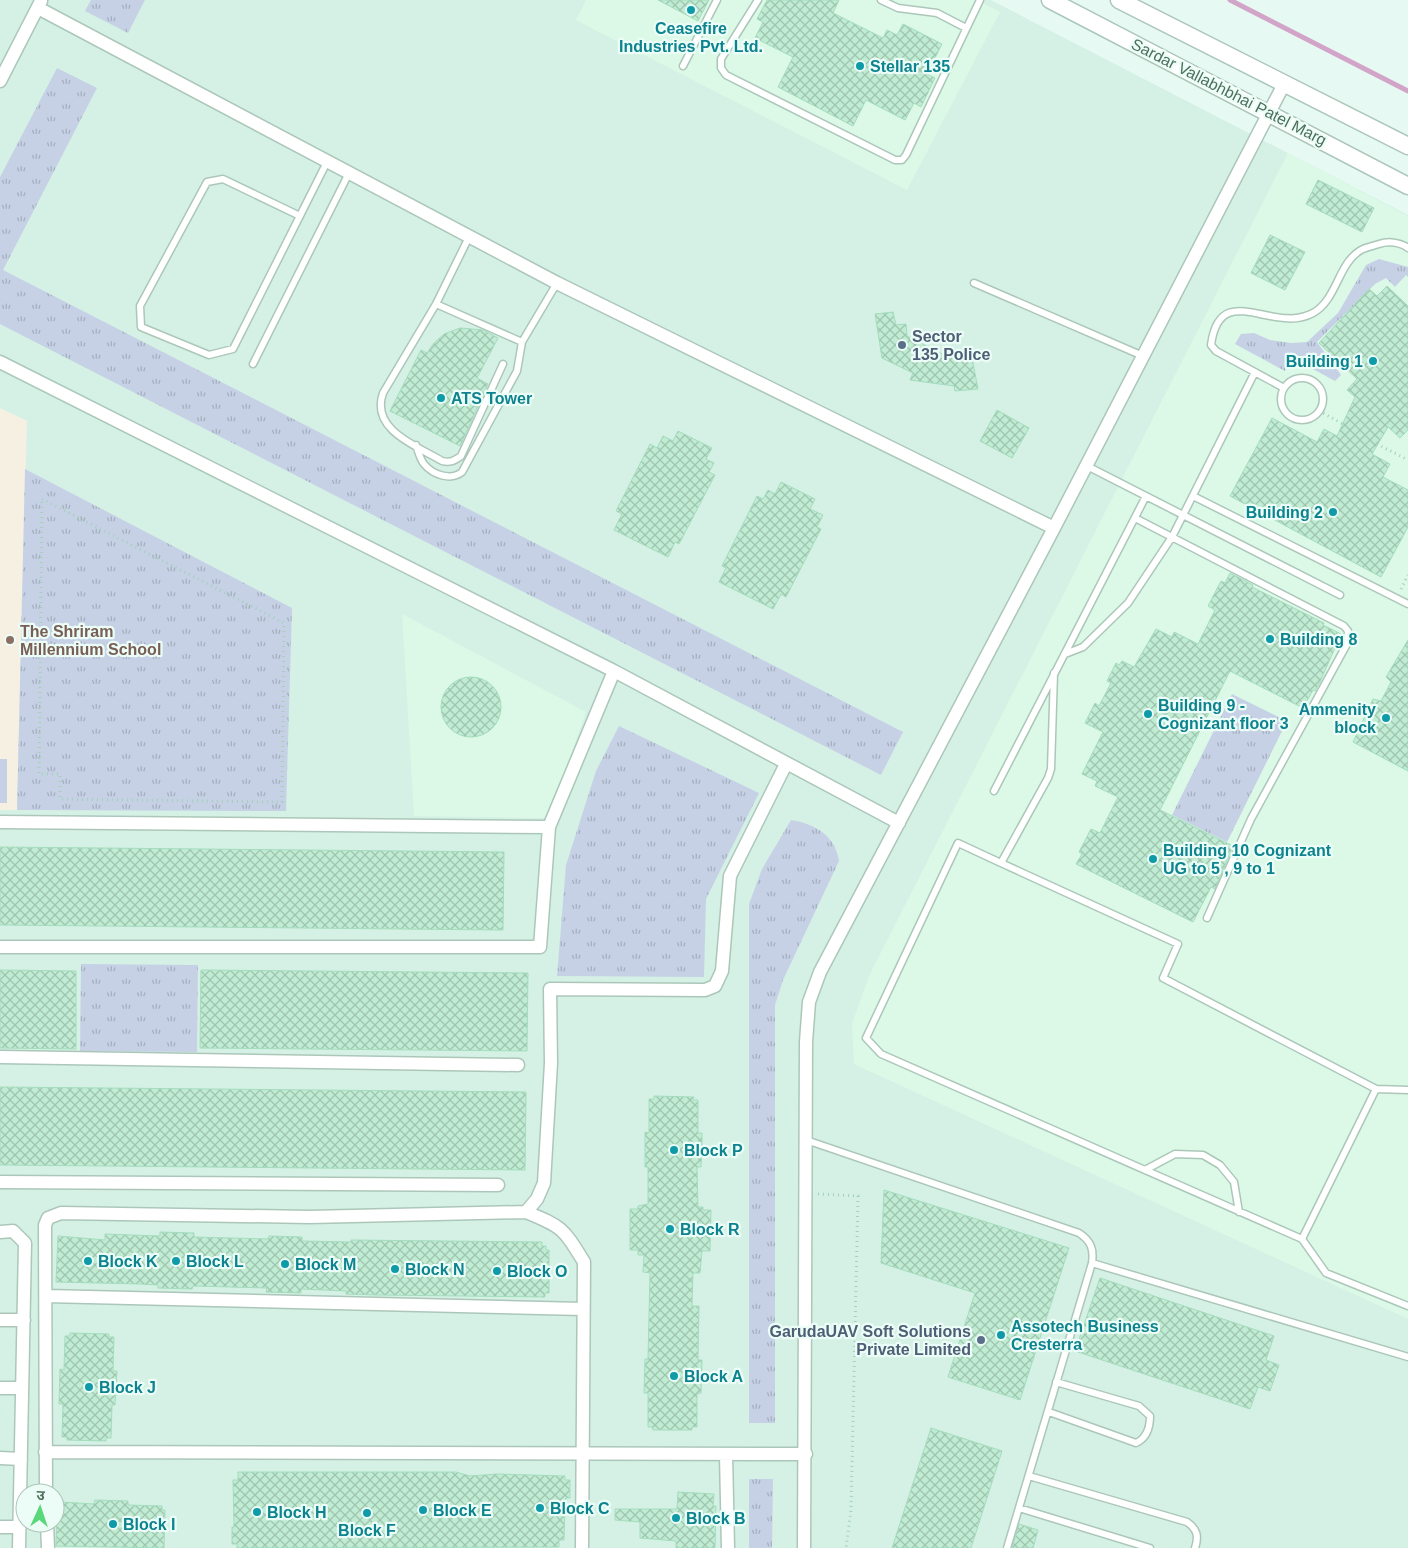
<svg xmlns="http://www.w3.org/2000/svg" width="1408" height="1548" font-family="Helvetica,'Noto Sans Devanagari',sans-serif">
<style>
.residential{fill:#d5f1e5;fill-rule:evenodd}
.commercial{fill:#dbf9e6}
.education{fill:#f6f0e3}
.grass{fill:url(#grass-tufts)}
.garden{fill:#c6d1e6}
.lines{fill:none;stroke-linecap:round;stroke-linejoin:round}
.stream{stroke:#d2a4c8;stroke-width:5}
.building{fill:url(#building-cross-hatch);stroke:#a3ddbc}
.service-casing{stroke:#acc7ba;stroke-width:9}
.minor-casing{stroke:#acc7ba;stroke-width:15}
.tertiary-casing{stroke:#acc7ba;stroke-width:19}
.path{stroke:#a4d1b8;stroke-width:3;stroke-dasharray:1 4;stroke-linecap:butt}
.service{stroke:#fff;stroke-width:6}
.minor{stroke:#fff;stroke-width:12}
.tertiary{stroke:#fff;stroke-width:16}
.culture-dot{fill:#0f9aa8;stroke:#ecfdf7;stroke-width:2}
.service-dot{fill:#5c6f8a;stroke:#ecfdf7;stroke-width:2}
.education-dot{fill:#8d6e63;stroke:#ecfdf7;stroke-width:2}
.labels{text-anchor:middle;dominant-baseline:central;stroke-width:4.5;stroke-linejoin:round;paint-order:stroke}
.culture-label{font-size:16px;font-weight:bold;fill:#0d838f;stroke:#ecfdf7;text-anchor:start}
.street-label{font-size:16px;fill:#4e705c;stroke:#ecfdf7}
.service-label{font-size:16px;font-weight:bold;fill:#4e5e75;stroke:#ecfdf7;text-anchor:start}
.education-label{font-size:16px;font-weight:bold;fill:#785e54;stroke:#ecfdf7;text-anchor:start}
</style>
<defs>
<pattern id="grass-tufts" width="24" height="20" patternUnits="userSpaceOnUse" patternTransform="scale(1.25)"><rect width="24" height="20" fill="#c6d1e6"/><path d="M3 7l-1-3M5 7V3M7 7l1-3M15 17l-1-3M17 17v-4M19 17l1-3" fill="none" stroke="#a3aebe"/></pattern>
<pattern id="building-cross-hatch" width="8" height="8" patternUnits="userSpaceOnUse" patternTransform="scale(1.25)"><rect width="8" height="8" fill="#c1ecd4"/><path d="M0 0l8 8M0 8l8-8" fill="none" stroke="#9fc4af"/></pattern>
</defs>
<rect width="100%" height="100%" fill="#e6faf3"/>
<path class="residential" d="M 0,0 L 991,0 L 1408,215 L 1408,1548 L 0,1548 ZM 25,1493 L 55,1493 L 55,1523 L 25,1523 Z"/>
<path class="commercial" d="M 586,0 L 977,0 L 1000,12 L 907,190 L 576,20 Z
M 1288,153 L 1408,216 L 1408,1319 L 854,1064 L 852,1024 L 869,976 Z
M 402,614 L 586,712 L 549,818 L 414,816 Z"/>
<path class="education" d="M 0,408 L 27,421 L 17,810 L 0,810 Z"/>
<path class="grass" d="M 91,0 L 145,0 L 128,33 L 85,11 Z
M 57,68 L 97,88 L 3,270 L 903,732 L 881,775 L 0,324 L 0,177 Z
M 1379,259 L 1408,267 L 1408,277 L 1406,275 L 1395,287 L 1386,278 L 1375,284 L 1317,342 L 1341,375 L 1335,381 L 1291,357 L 1285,371 L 1235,344 L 1241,334 L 1254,333 L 1270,340 L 1291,343 L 1307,342 L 1338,313 L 1366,265 Z
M 25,469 L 292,608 L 286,811 L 17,810 Z
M 1232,694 L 1287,721 L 1227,842 L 1172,815 Z
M 619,726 L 759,793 L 706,899 L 704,977 L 557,976 L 566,865 L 596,771 Z
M 791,820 C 815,824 835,835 839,861 L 783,980 L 775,1005 L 775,1423 L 749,1423 L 749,904 L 762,869 Z
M 81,964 L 198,965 L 197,1052 L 80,1051 Z
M 749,1479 L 773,1479 L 772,1548 L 749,1548 Z"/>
<path class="garden" d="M 0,759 L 7,759 L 7,803 L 0,803 Z"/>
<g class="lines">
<path class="stream" d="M 1230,0 L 1408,91"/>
</g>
<path class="building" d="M 658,0 L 709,0 L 698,21 Z
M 767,0 L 839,0 L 833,13 L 883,38 L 887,30 L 897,35 L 903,24 L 942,44 L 927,74 L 935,78 L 921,107 L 914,103 L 905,120 L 866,100 L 853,126 L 778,87 L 793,57 L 755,38 L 763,22 L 757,19 Z
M 1318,180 L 1374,208 L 1362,232 L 1306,204 Z
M 1270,235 L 1305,252 L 1285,290 L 1251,273 Z
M 1387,286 L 1408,306 L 1408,430 L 1400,438 L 1388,427 L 1372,454 L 1390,464 L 1383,477 L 1408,490 L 1408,527 L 1381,577 L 1230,496 L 1272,418 L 1317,442 L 1324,429 L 1337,436 L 1355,397 L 1347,390 L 1357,379 L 1319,343 L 1369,289 L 1377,296 Z
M 893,312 L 896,325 L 906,324 L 907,336 L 950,358 L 971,353 L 978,389 L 955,391 L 954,386 L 910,380 L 913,373 L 882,358 L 875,314 Z
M 460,328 L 483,330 L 498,338 L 477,378 L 488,384 L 460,446 L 390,411 L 421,350 L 427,353 L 434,343 L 444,334 Z
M 997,410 L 1029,428 L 1012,458 L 980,441 Z
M 678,431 L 712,448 L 706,459 L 714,463 L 709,472 L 715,475 L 679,544 L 675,542 L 668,557 L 614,530 L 622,514 L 616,511 L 650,444 L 657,448 L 663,436 L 673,441 Z
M 781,482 L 815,499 L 810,509 L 823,515 L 817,527 L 821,529 L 786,597 L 781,594 L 773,609 L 719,582 L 726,568 L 722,566 L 757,496 L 763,499 L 768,490 L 775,494 Z
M 1230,573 L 1253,585 L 1252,587 L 1324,623 L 1323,625 L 1341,634 L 1320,682 L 1315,691 L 1313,690 L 1303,708 L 1230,671 L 1160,810 L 1233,846 L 1215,889 L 1211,887 L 1193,922 L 1076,864 L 1082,854 L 1079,852 L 1091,829 L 1100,833 L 1118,797 L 1095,786 L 1097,781 L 1082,774 L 1103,732 L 1085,723 L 1095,703 L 1099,706 L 1111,683 L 1107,681 L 1116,663 L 1119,665 L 1122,661 L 1134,667 L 1156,629 L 1172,637 L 1174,632 L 1198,644 L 1215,610 L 1208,606 L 1221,581 L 1225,583 Z
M 1408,640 L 1408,771 L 1353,742 L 1373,699 L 1381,701 L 1391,682 L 1386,677 Z
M441 707a30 30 0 1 1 60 0a30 30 0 1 1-60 0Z
M 0,847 L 504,852 L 503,930 L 0,925 Z
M 0,970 L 76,971 L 76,1049 L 0,1048 Z
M 201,970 L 528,973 L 527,1051 L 200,1048 Z
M 0,1087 L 526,1092 L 525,1170 L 0,1165 Z
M 654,1096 L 694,1097 L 693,1100 L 698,1100 L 698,1133 L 702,1133 L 702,1144 L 701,1167 L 697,1167 L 698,1207 L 703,1207 L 703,1210 L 711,1210 L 710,1251 L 702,1251 L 700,1273 L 693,1273 L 692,1306 L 699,1306 L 698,1360 L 702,1360 L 701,1393 L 697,1394 L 697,1427 L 692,1427 L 692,1430 L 653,1430 L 652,1427 L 648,1427 L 648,1393 L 644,1393 L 645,1359 L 648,1359 L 650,1273 L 643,1272 L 644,1255 L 638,1255 L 638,1250 L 630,1250 L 630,1209 L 638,1209 L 638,1206 L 648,1204 L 648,1167 L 645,1167 L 645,1132 L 649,1133 L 649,1099 L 654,1099 Z
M 884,1190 L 1069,1248 L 1020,1400 L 948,1377 L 975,1293 L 881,1263 Z
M 160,1232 L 194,1233 L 194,1237 L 268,1239 L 269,1236 L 302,1237 L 302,1241 L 351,1242 L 351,1240 L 542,1242 L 542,1246 L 546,1246 L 546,1250 L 549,1250 L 549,1293 L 545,1293 L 545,1297 L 378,1295 L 346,1294 L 346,1291 L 301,1289 L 301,1293 L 266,1292 L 267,1288 L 193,1286 L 192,1289 L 158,1288 L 158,1285 L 140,1284 L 56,1282 L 58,1236 L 105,1240 L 105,1234 L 160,1236 Z
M 1100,1278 L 1274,1336 L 1266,1360 L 1279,1365 L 1270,1391 L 1258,1387 L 1250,1409 L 1075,1351 Z
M 70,1333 L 109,1334 L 109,1337 L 114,1337 L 113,1371 L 117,1371 L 115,1405 L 112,1405 L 111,1438 L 106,1438 L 106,1441 L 67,1440 L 67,1437 L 62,1437 L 63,1404 L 59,1404 L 60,1369 L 64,1370 L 65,1336 L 70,1336 Z
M 931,1428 L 1002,1451 L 971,1548 L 892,1548 Z
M 238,1472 L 456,1472 L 470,1476 L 497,1474 L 565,1476 L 565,1480 L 570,1480 L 570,1498 L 566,1498 L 565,1503 L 564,1540 L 559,1540 L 559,1547 L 237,1548 L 237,1544 L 232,1544 L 232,1527 L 234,1527 L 233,1480 L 238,1480 Z
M 678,1492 L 714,1494 L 713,1506 L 716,1506 L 715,1548 L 676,1548 L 676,1541 L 640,1538 L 640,1522 L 615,1520 L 615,1509 L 677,1509 Z
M 95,1500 L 128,1501 L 128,1505 L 162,1506 L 162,1510 L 165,1510 L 164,1548 L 56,1546 L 57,1507 L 60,1507 L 61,1502 L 94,1504 Z
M 1019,1524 L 1038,1530 L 1033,1548 L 1012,1548 Z"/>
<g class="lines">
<defs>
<path id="service" d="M 758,0 L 721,59 L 721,68 L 726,75 L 895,160 L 902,160 L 906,155 L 980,0
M 881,0 L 898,8 L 937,13 L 966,28
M 683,66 L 717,0
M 300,216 L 223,179 L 207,182 L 140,306 L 141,327 L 209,355 L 233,349 L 327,162
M 469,237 L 436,304 L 383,393 C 370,430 417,446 442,461 C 450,463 454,461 461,456 L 503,364
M 974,283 L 1143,356
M 436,304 L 522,342
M 253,364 L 349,173
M1281 399a21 21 0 1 1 42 0a21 21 0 1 1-42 0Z
M 1284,388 L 1216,351 L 1211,345 C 1220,278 1273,335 1313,313 C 1337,300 1338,263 1361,250 C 1366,247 1373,246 1379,244 C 1388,241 1400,242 1408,248
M 416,445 C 418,451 420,459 424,464 C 433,475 451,481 462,472 L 517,371 L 522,342 L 557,283
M 1087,466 L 1340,595
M 1193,496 L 1408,604
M 1135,518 L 1344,626 L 1348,631 L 1347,644 L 1251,819 L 1207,918
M 1065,654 L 1083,647 L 1128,603 L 1172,537 L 1255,372
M 1054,673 L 1051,769 L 1048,778 L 1001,863 L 958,843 L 866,1038 L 881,1054 L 1302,1239 L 1376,1089
M 994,791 L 1146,496
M 1001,863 L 1178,944 L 1163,978 L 1376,1089 L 1408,1090
M 806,1140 L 1079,1233 C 1091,1241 1094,1249 1092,1263 L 1007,1548
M 1145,1170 L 1175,1154 L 1203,1155 L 1220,1165 L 1234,1182 L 1239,1212
M 1302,1239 L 1326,1273 L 1408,1306
M 1092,1263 L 1408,1357
M 1049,1412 L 1136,1443 C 1147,1438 1150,1427 1150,1416 L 1139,1406 L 1056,1382
M 1029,1476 L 1187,1522 C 1197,1529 1199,1536 1195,1548
M 1019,1508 L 1150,1548"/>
<path id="minor" d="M 38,8 L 557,283 L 1054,528
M 0,81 L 41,1
M 0,362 L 614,671 L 899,823
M 0,822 L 549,827
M 0,947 L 540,947 L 549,827 L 614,671
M 0,1057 L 518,1065
M 0,1182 L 498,1185
M 526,1212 L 537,1199 L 544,1183 L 551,1063 L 550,989 L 705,990 L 715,986 L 722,971 L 730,876 L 786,764
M 0,1232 L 13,1231 L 25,1243 L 19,1548
M 46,1296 L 583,1309
M 0,1320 L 24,1320
M 0,1388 L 22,1388
M 45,1452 L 806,1454
M 726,1454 L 728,1548
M 0,1458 L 21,1459
M 46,1493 L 45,1225 L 48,1218 L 61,1213 L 310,1217 L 526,1212 C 563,1227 563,1228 584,1262 L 582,1548
M 47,1523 L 48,1548
M 0,1527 L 20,1527
M 804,1548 L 806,1042 L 809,1002 L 820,972 L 1054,528 L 1284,84"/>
<path id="tertiary" d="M 1050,0 L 1408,186
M 1119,0 L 1408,146"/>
</defs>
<use href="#service" class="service-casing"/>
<use href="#minor" class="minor-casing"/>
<use href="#tertiary" class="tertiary-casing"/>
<path class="path" d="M 1319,411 L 1343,424
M 1377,444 L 1408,460
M 42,499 L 284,623 L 282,802 L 60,799 L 60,774 L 39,774 Z
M 1401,589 L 1408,575
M 818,1194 L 858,1196 L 851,1510 L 846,1548"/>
<use href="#service" class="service"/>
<use href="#minor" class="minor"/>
<use href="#tertiary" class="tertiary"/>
</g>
<g class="culture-dot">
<circle cx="691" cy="10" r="5"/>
<circle cx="860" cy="66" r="5"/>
<circle cx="1373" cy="361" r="5"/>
<circle cx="441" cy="398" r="5"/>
<circle cx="1333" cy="512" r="5"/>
<circle cx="1270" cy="639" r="5"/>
<circle cx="1148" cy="714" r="5"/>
<circle cx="1386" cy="718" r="5"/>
<circle cx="1153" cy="859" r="5"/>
<circle cx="674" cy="1150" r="5"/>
<circle cx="670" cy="1229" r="5"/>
<circle cx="88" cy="1261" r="5"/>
<circle cx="176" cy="1261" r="5"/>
<circle cx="285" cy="1264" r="5"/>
<circle cx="395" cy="1269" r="5"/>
<circle cx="497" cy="1271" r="5"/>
<circle cx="1001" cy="1335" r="5"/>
<circle cx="674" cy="1376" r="5"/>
<circle cx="89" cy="1387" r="5"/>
<circle cx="540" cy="1508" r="5"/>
<circle cx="423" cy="1510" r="5"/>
<circle cx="257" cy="1512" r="5"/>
<circle cx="367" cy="1513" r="5"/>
<circle cx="676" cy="1518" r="5"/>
<circle cx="113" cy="1524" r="5"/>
</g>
<g class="service-dot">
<circle cx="902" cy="345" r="5"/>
<circle cx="981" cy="1340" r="5"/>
</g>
<circle class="education-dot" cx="10" cy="640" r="5"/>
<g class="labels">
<g class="culture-label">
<text x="691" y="28" text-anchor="middle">Ceasefire<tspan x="691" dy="18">Industries Pvt. Ltd.</tspan></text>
<text x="870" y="66">Stellar 135</text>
<text x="1363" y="361" text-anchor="end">Building 1</text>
<text x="451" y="398">ATS Tower</text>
<text x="1323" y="512" text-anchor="end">Building 2</text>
<text x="1280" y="639">Building 8</text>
<text x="1158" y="705">Building 9 -<tspan x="1158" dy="18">Cognizant floor 3</tspan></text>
<text x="1376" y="709" text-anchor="end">Ammenity<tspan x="1376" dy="18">block</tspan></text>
<text x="1163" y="850">Building 10 Cognizant<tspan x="1163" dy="18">UG to 5 , 9 to 1</tspan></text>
<text x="684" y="1150">Block P</text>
<text x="680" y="1229">Block R</text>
<text x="98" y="1261">Block K</text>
<text x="186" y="1261">Block L</text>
<text x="295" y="1264">Block M</text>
<text x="405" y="1269">Block N</text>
<text x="507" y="1271">Block O</text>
<text x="1011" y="1326">Assotech Business<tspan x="1011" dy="18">Cresterra</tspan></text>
<text x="684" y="1376">Block A</text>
<text x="99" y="1387">Block J</text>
<text x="550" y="1508">Block C</text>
<text x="433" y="1510">Block E</text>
<text x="267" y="1512">Block H</text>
<text x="686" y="1518">Block B</text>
<text x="123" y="1524">Block I</text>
<text x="367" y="1530" text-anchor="middle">Block F</text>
</g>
<g class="street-label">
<text transform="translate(1229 92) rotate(27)">Sardar Vallabhbhai Patel Marg</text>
</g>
<g class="service-label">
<text x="912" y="336">Sector<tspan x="912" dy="18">135 Police</tspan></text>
<text x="971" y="1331" text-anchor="end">GarudaUAV Soft Solutions<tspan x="971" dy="18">Private Limited</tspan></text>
</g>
<g class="education-label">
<text x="20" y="631">The Shriram<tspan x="20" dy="18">Millennium School</tspan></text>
</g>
</g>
<g transform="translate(40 1508) rotate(3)"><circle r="24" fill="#ecfdf7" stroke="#adc5b9"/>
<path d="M0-4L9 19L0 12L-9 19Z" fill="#58d77b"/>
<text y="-8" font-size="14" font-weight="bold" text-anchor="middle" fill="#4e705c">उ</text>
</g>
</svg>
